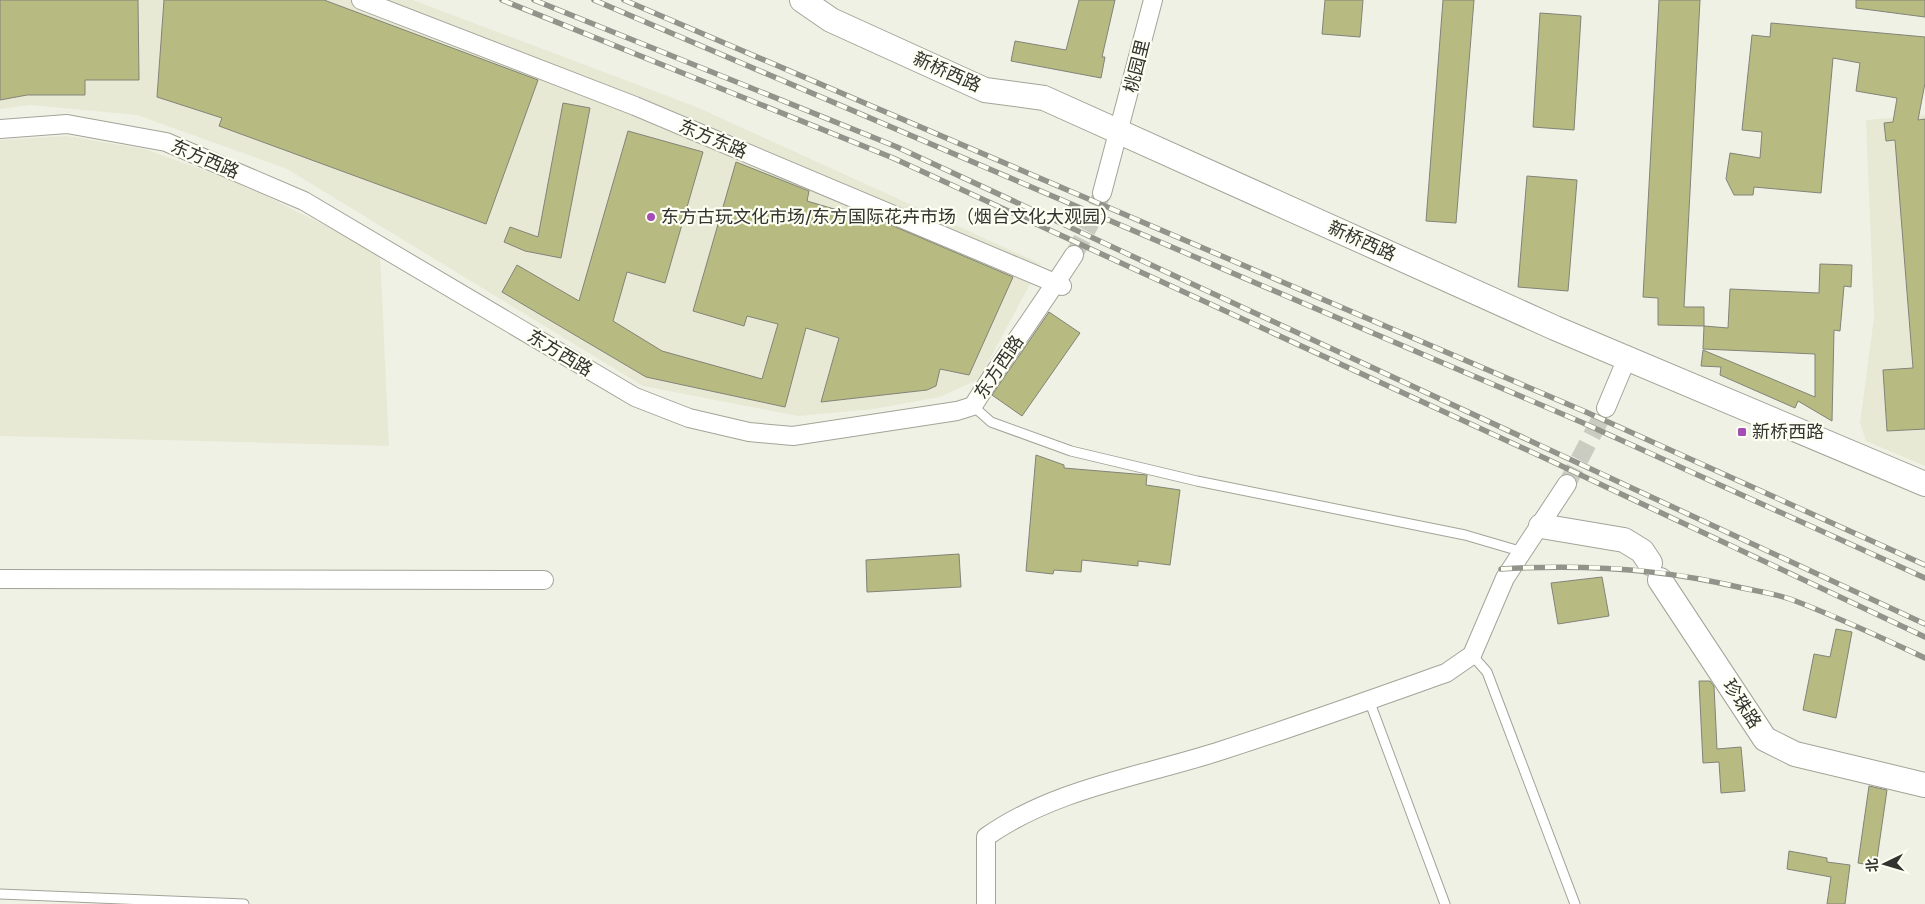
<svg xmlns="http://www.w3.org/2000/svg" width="1925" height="904" font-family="'DM Sans','Noto Sans SC',sans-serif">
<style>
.built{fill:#e7e9d5}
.building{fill:#b8bb81;stroke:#828378}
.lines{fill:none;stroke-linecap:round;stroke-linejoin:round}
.street-tunnel{stroke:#cacbc1;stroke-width:18;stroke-dasharray:18 9;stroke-linecap:butt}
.lane-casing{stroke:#a3a498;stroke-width:11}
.street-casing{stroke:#a3a498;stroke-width:20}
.secondary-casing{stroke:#a3a498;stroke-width:26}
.lane{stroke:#fff;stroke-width:9}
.street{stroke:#fff;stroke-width:18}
.secondary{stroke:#fff;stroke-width:24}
.rail-casing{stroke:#92938b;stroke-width:5.5}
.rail{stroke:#fdfff2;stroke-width:4;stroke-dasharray:11;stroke-linecap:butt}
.poi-dot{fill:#a64cb7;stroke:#fdfff2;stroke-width:2}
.labels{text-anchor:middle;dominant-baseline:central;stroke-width:4.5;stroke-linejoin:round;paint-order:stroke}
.street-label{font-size:18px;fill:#33332f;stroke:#fdfff2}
.poi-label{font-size:18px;fill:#33332f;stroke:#fdfff2;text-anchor:start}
</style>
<rect width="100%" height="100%" fill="#f0f1e5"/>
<path class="built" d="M 0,0 L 413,0 L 699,108 L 1041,264 L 979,379 L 940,397 L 874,409 L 798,416 L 643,386 L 287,169 L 137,115 L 30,105 L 0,109 Z
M 1925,115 L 1925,466 L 1866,441 L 1860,423 L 1874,317 L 1866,120 Z
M 67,136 L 145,149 L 242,184 L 380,253 L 389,446 L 0,436 L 0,140 Z"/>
<path class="building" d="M 0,0 L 138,0 L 139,80 L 85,80 L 85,95 L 27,95 L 0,100 Z
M 164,0 L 324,0 L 538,80 L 486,224 L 219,126 L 222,118 L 157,97 Z
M 1079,0 L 1115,0 L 1102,57 L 1105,57 L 1101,78 L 1011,61 L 1015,41 L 1066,50 Z
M 1325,0 L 1363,0 L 1360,37 L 1322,34 Z
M 1443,0 L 1474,0 L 1456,223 L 1426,221 Z
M 1659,0 L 1700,0 L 1684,307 L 1704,307 L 1704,326 L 1658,325 L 1658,298 L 1643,297 Z
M 1856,0 L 1925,0 L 1925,17 L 1856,8 Z
M 1540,13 L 1581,16 L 1574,130 L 1533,127 Z
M 1771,23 L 1925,37 L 1925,83 L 1918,120 L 1925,119 L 1925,429 L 1887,431 L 1883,370 L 1913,368 L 1895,140 L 1886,141 L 1884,123 L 1893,122 L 1897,98 L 1856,91 L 1860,63 L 1833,58 L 1821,193 L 1754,187 L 1753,195 L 1734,195 L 1726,179 L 1730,153 L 1760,158 L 1762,132 L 1742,130 L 1752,35 L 1770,37 Z
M 563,103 L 590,108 L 561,258 L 525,251 L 504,242 L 510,227 L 538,237 Z
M 628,131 L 703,152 L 665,283 L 627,272 L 613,321 L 662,351 L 762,379 L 778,324 L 747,316 L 744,326 L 693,311 L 736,162 L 809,191 L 807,201 L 871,220 L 872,217 L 1013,277 L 969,375 L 940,369 L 936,386 L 927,390 L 821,402 L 839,338 L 806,328 L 785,407 L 646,377 L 502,292 L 517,265 L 579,301 Z
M 1527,176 L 1577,180 L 1568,291 L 1518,287 Z
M 1820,264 L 1852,265 L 1851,287 L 1844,286 L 1840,331 L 1834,330 L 1832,421 L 1798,401 L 1795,408 L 1720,375 L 1721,367 L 1701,366 L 1703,350 L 1815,397 L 1815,354 L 1703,349 L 1704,326 L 1728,328 L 1730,289 L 1819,293 Z
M 1049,312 L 1080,333 L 1022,416 L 992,395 Z
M 1036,455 L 1064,465 L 1064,468 L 1147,475 L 1146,485 L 1180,490 L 1170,565 L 1138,561 L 1138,566 L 1082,560 L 1081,572 L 1054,570 L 1053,574 L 1026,571 Z
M 959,554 L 961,587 L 867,592 L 866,560 Z
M 1602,577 L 1609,616 L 1558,624 L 1551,583 Z
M 1836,629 L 1852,632 L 1836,718 L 1803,710 L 1814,654 L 1830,657 Z
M 1699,681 L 1710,681 L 1714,686 L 1717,749 L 1741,747 L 1745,791 L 1721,793 L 1719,762 L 1703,763 Z
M 1869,786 L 1887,790 L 1876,866 L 1858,863 Z
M 1789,851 L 1827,858 L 1827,862 L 1850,865 L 1845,904 L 1827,904 L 1831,877 L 1787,869 Z"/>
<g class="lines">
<path class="street-tunnel" d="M 1074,255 L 1093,218 L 1102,193
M 1567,484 L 1606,408"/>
<defs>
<path id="lane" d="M 973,406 L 991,422 L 1071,451 L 1197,481 L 1465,535 L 1523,552
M 1472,655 L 1487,672 L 1575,904
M 1369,700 L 1445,904
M 0,894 L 244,904"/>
<path id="street" d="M 361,0 L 635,106 L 1062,286
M 0,129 L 67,124 L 166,142 L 304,201 L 635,397 L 689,418 L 749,432 L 793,436 L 957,411 L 973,406 C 1005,355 1041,306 1074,255
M 1102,193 L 1153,0
M 1606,408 L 1627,358
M 0,579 L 544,580
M 986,904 L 986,837 C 1055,788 1144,776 1223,750 C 1298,726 1372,699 1446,673 L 1472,655 L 1505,578 L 1567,484"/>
<path id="secondary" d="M 802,0 L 831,20 L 985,90 L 1044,98 L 1555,328 L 1925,484
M 1541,526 L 1624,540 L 1642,551 L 1650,563
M 1660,580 L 1765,739 L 1795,754 L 1925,785"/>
</defs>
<use href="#lane" class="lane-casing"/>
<use href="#street" class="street-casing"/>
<use href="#secondary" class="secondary-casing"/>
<use href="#lane" class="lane"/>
<use href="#street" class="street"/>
<use href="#secondary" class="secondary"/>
<defs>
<path id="rail" d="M 502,0 L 893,158 L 1551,461 L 1925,637
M 534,0 L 897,147 L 1925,624
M 594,0 L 1581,422 L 1925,578
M 624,0 L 1586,412 L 1925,565
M 1501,569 C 1582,564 1659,568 1738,587 C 1755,591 1773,593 1790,599 C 1836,616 1880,637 1925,658"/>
</defs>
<use href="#rail" class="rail-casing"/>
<use href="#rail" class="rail"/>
</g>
<g class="poi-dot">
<circle cx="651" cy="217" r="5"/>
<rect x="1737" y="427" width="10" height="10" rx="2.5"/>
</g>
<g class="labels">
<g class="street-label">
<text transform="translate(1137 66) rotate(-76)">桃园里</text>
<text transform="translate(947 72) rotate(24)">新桥西路</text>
<text transform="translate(713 139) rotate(23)">东方东路</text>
<text transform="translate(205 159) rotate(23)">东方西路</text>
<text transform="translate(1362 241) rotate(24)">新桥西路</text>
<text transform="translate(560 353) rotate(31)">东方西路</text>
<text transform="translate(999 367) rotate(-56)">东方西路</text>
<text transform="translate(1742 704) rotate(57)">珍珠路</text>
</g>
<g class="poi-label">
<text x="661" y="217">东方古玩文化市场/东方国际花卉市场（烟台文化大观园）</text>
<text x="1752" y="432">新桥西路</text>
</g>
</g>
<g transform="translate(1885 864) rotate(265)" stroke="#fdfff2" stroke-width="4" paint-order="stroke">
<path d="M0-4L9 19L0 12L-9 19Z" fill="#33332f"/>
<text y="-8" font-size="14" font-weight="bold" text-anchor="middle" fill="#33332f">北</text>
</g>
</svg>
